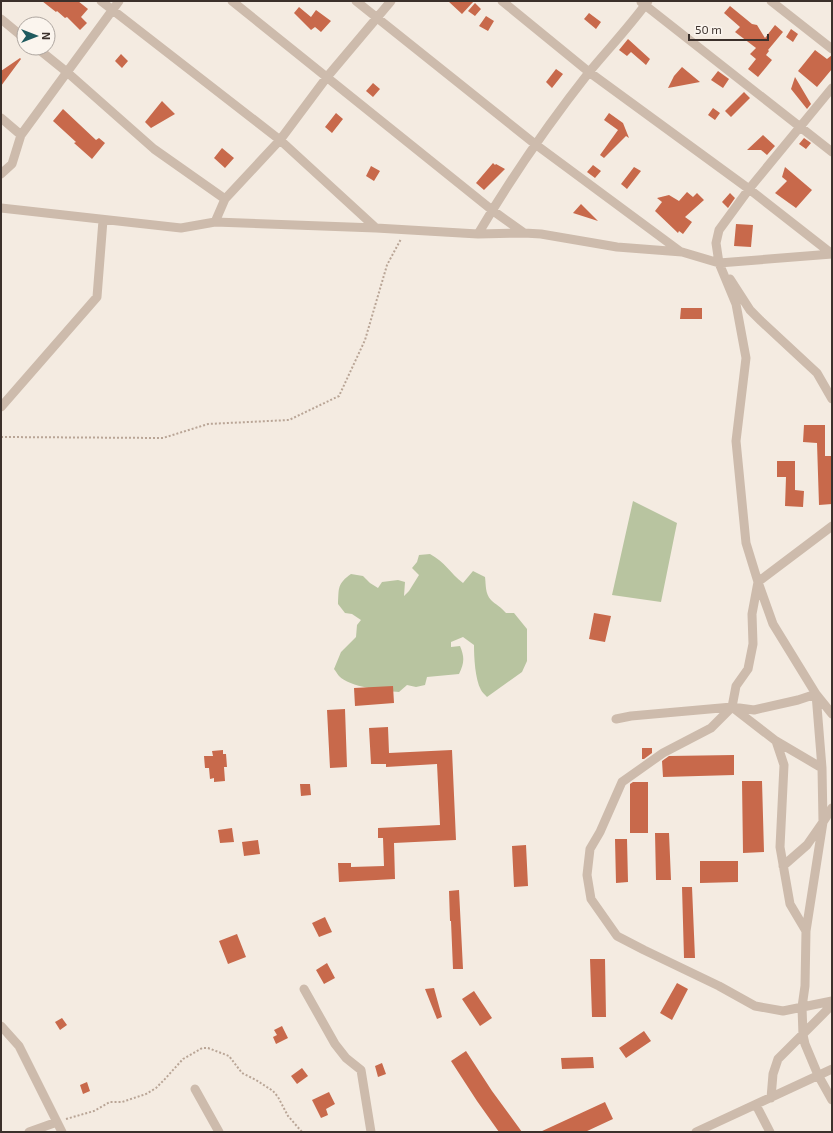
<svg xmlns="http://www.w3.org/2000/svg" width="833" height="1133" font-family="'Exo 2',sans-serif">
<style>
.green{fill:#b8c4a0}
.building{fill:#c8694b}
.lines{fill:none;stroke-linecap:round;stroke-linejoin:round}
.path{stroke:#b9a596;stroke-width:2;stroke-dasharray:2 2;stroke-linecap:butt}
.minor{stroke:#cdbbac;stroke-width:9}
</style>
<rect width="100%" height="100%" fill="#f4ebe1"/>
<path class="green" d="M 633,501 L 677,523 L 661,602 L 612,595 Z
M 430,554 C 445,562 450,573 463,583 L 473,571 L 485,577 C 486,584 485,594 491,600 C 495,604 501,607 506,613 L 514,613 L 527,629 L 527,661 L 522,672 L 487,697 C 485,695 482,692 481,690 C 475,679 474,657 474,645 L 463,637 L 451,642 L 451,647 L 460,646 C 465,658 464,663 459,674 L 427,677 L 425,685 L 416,687 L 407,685 L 399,692 C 385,691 349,687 339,676 C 337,674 336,671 334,669 L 341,652 L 356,637 L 357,625 L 361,620 L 352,614 L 345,613 L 338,604 C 339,588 337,584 351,574 L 363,576 L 370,583 L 378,588 L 382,582 L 398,580 L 405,582 L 404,596 L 409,591 L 419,575 L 412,568 L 417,562 L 419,555 Z"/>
<path class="building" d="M 42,1 L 78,1 L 88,9 L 81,17 L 87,23 L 80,30 L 67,17 L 65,18 L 57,11 L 56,12 Z
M 448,1 L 474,1 L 462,14 Z
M 475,3 L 481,9 L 475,16 L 468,11 Z
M 730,6 L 752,24 L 757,25 L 765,38 L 775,25 L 783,32 L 768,50 L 769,51 L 766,55 L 772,60 L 758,77 L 748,69 L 756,59 L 750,54 L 756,48 L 735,32 L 740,27 L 724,13 Z
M 299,7 L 311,17 L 316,10 L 331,21 L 321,32 L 315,27 L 311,30 L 294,13 Z
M 589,13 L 601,22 L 596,29 L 584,19 Z
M 486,16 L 494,21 L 488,31 L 479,26 Z
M 791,29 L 798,34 L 793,42 L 786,37 Z
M 628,39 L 650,59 L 646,65 L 631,52 L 627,56 L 619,50 Z
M 815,50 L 827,59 L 832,55 L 832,69 L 817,87 L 798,71 Z
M 121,54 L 128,61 L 122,68 L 115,61 Z
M 20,58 L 21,59 L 1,86 L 1,71 Z
M 682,67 L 700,82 L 668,88 L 674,76 Z
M 556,69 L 563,74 L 552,88 L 546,82 Z
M 718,71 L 729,79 L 723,88 L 711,80 Z
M 795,77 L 811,104 L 807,109 L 791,89 Z
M 373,83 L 380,89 L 373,97 L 366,91 Z
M 744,92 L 750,98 L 731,117 L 725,111 Z
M 162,101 L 175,114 L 151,128 L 145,122 Z
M 713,108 L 720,113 L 715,120 L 708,115 Z
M 63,109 L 96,140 L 99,138 L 105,143 L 92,159 L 74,143 L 76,142 L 53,121 Z
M 336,113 L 343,119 L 332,133 L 325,127 Z
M 609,113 L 623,123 L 629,138 L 626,136 L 604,158 L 600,155 L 618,130 L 604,120 Z
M 763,135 L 775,146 L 767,155 L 761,150 L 747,150 Z
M 804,138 L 811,143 L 806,149 L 799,144 Z
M 222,148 L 234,158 L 225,168 L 214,158 Z
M 493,163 L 495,165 L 496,164 L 505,169 L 484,190 L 476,183 Z
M 593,165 L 601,171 L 595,178 L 587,172 Z
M 371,166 L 380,171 L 374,181 L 366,176 Z
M 634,167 L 641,171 L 627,189 L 621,184 Z
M 785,167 L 812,190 L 796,208 L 775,193 L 787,181 L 782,177 Z
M 687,192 L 693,197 L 697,193 L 704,200 L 685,217 L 692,222 L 683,234 L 679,231 L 678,233 L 655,211 L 662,202 L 657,198 L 669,195 L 679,201 Z
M 730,193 L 735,198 L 728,208 L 722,202 Z
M 581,204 L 598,221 L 573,213 Z
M 736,224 L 753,225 L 751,247 L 734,246 Z
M 681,308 L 702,308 L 702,319 L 680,319 Z
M 804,425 L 825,425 L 825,456 L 832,456 L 832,504 L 819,505 L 817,443 L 803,442 Z
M 777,461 L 795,461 L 795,490 L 804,491 L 803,507 L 785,506 L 786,477 L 777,477 Z
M 594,613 L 611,616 L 605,642 L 589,639 Z
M 393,686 L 394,703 L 355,706 L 354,688 Z
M 345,709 L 347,767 L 330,768 L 327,710 Z
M 388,727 L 389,753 L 452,750 L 456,840 L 394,843 L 395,879 L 339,882 L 338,863 L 351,863 L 351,867 L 384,866 L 383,838 L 378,838 L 378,828 L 440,825 L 437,764 L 386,767 L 386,764 L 371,764 L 369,728 Z
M 642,748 L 652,748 L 652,753 L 644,759 L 642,759 Z
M 223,750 L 223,754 L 226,754 L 227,767 L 224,767 L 225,781 L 214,782 L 214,778 L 210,779 L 209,768 L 205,768 L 204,756 L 213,756 L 212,751 Z
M 734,755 L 734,775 L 663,777 L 662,761 L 669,756 Z
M 742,781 L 762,781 L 764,852 L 743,853 Z
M 633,782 L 648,782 L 648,833 L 630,833 L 630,784 Z
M 300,784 L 310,784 L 311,795 L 301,796 Z
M 232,828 L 234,842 L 220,843 L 218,830 Z
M 655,833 L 669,833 L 671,880 L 656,880 Z
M 615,839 L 627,839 L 628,882 L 616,883 Z
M 258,840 L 260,854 L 244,856 L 242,842 Z
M 526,845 L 528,886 L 514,887 L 512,846 Z
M 700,861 L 738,861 L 738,882 L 700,883 Z
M 682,887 L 692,887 L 695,958 L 684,958 Z
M 459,890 L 463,969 L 453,969 L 451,921 L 450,921 L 449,891 Z
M 325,917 L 332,932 L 319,937 L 312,923 Z
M 237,934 L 246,957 L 228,964 L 219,941 Z
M 590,959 L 605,959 L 606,1017 L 592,1017 Z
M 327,963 L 335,978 L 324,984 L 316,970 Z
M 677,983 L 688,989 L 672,1020 L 660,1013 Z
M 434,988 L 442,1017 L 437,1019 L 425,989 Z
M 474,991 L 492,1018 L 480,1026 L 462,999 Z
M 62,1018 L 67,1025 L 60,1030 L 55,1022 Z
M 282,1026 L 288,1038 L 276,1044 L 273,1037 L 277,1035 L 274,1030 Z
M 644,1031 L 651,1041 L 626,1058 L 619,1048 Z
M 466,1051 L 492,1091 L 522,1132 L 499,1132 L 477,1101 L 451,1061 Z
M 593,1057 L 594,1068 L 562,1069 L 561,1058 Z
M 382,1063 L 386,1074 L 378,1077 L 375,1066 Z
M 302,1068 L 308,1076 L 297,1084 L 291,1076 Z
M 87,1082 L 90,1091 L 83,1094 L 80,1085 Z
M 329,1092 L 335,1104 L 326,1109 L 328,1115 L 321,1118 L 312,1100 Z
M 605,1102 L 613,1119 L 585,1132 L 540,1132 Z"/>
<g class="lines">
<path class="path" d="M 1,437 L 163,438 L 208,424 L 289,420 L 339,396 L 365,340 L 387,265 L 401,239
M 66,1119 L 94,1111 L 110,1102 L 122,1102 L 146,1094 L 156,1088 L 164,1080 L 183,1059 L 202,1048 L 208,1048 L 229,1056 L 242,1073 L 256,1080 L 273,1091 L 278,1097 L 288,1116 L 302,1132"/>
<path class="minor" d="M 101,1 L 280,140 L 376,228
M 232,1 L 492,210 L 524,233
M 356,1 L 535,144 L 681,252
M 502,1 L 589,72 L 749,189 L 832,254
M 771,1 L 832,49
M 641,2 L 832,152
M 1,19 L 24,38
M 37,48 L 68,73 L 154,149 L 225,199
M 832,88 L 749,189 L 719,230 L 716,243 L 719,263 L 736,304 L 746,358 L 736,441 L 746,543 L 758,582 L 773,624 L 816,694 L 832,714
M 1,118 L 21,135
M 1,174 L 12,164 L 21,135 L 119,1
M 1,208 L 181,228 L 215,222 L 376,228 L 478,234 L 524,233 L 541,234 L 617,247 L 682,252 L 719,263 L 832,254
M 215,222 L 225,199 L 280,140 L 327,77 L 391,1
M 478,234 C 511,178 549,123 590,71 C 609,48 630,26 648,1
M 730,279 L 750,310 L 761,321 L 817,373 L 832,399
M 1,407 L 97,297 L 103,220
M 832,526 L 758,582 L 752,614 L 753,644 L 748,669 L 736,686 L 732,707 L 776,741 L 784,765 L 780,847 L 790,904 L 806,931 L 805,986 L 802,1007 L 803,1035 L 805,1044 L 818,1075 L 832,1100
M 732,707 L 711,728 L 663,753 L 622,782 L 600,832 L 590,849 L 587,875 L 591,899 L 617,936 L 644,950 L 719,986 L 755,1006 L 783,1011 L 832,1001
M 616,719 L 631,716 L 732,707 L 754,710 L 798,700 L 816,694 L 822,768 L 823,822 L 806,931
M 776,741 L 822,768
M 783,866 L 807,845 L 823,822 L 832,808
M 304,989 L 335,1044 L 346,1058 L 361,1070 L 371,1132
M 1,1026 L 19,1046 L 62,1132
M 195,1089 L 219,1132
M 771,1098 L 773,1074 L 778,1059 L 832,1005
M 756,1105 L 770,1132
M 29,1132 L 57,1122
M 696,1132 L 832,1069"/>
</g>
<rect width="833" height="1133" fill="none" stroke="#3b302b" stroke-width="4"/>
<g transform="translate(36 36) rotate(90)"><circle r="19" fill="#fbf5ee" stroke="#aea6a0"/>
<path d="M0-3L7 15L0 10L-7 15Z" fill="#1f5a5e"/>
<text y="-6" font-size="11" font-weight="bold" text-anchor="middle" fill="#3b302b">N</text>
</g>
<path d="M689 34v6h79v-6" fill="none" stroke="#3b302b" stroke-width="2"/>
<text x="695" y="34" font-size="12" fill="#3b302b" stroke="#fbf5ee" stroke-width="3" paint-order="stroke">50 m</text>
</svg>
